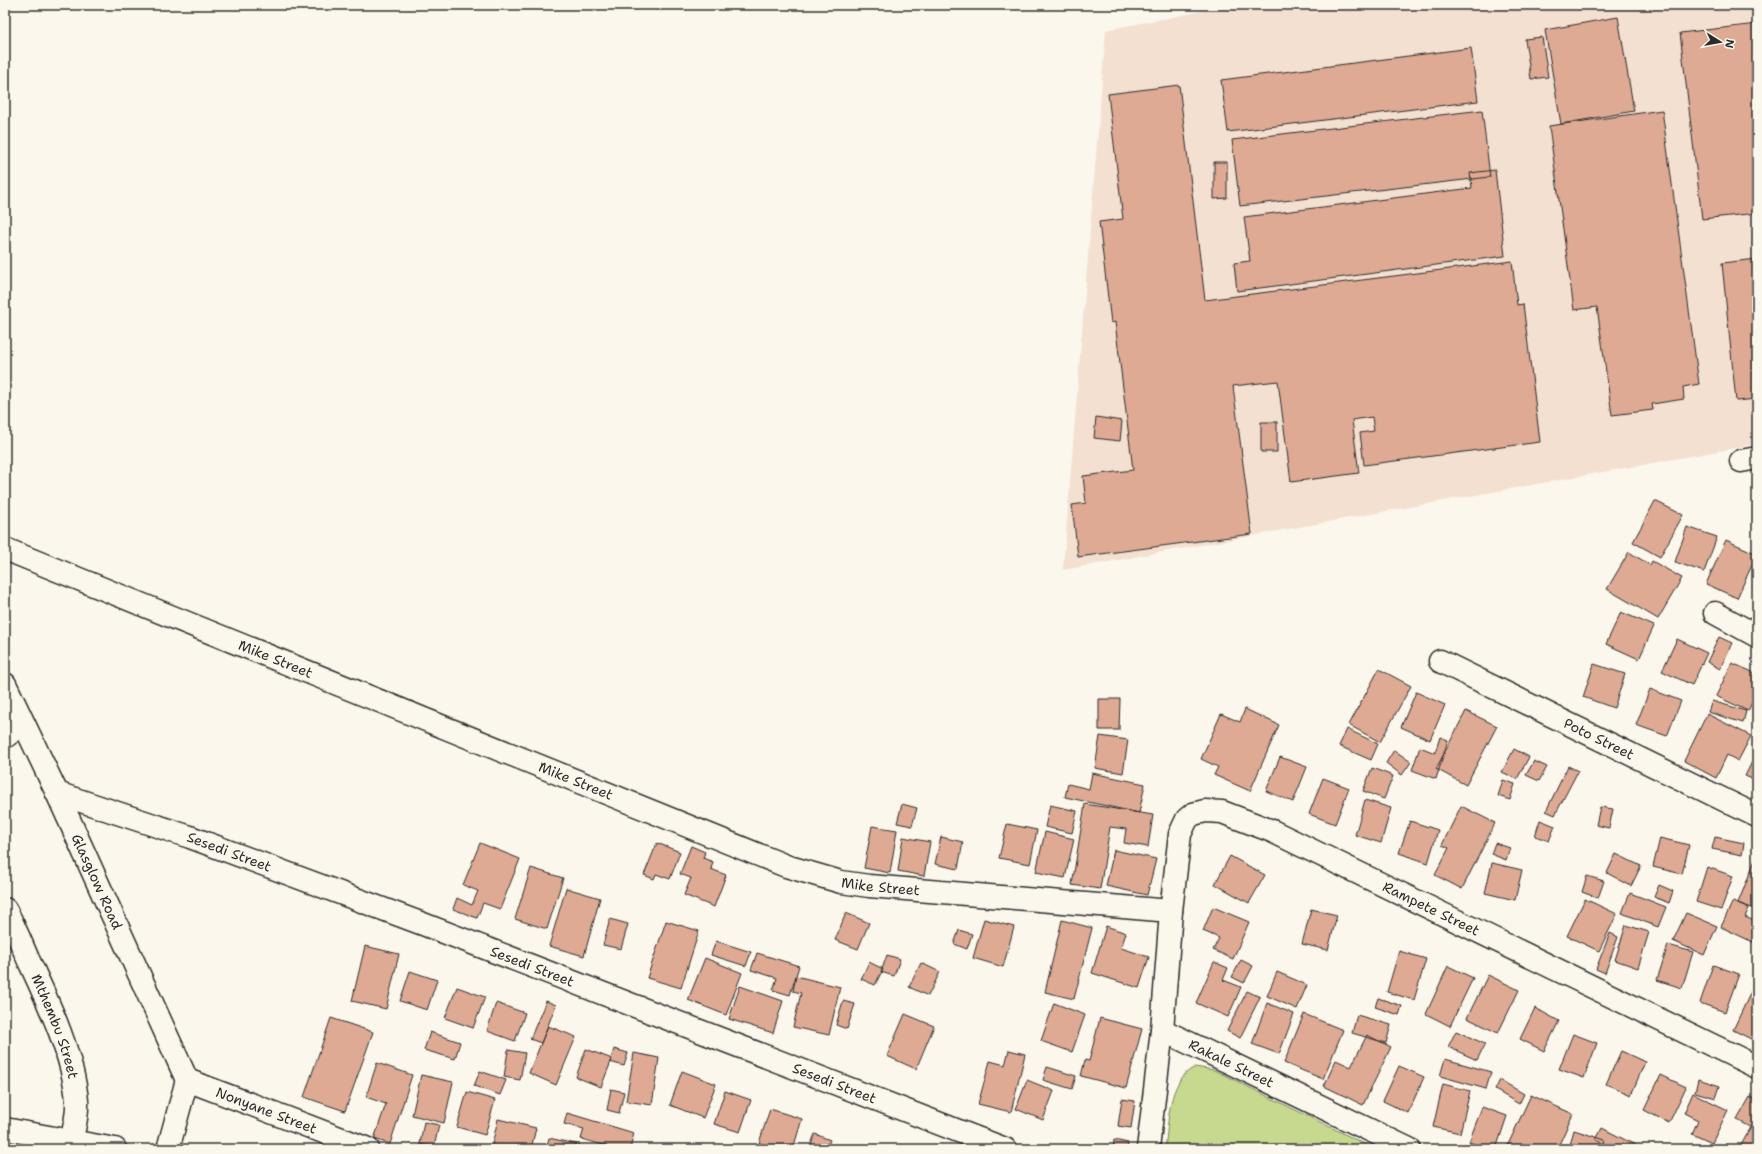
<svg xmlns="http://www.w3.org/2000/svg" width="1762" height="1154" font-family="'Shantell Sans',sans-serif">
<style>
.built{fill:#f3e0d1}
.green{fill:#c6d98e;stroke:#78825c}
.building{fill:#dfaa93;stroke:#2b2b2b}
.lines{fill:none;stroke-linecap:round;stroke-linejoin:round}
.minor-casing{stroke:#2b2b2b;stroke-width:25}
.minor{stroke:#fbf7ec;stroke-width:22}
.rail-casing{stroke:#2b2b2b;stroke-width:4.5}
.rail{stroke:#fbf7ec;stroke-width:3;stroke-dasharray:9;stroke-linecap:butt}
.labels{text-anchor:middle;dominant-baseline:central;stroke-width:4;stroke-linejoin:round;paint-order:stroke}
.street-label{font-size:14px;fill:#2b2b2b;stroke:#fbf7ec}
</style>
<rect width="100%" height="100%" fill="#fbf7ec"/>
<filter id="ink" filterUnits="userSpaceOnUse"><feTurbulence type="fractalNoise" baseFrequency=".025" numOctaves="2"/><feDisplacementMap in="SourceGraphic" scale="8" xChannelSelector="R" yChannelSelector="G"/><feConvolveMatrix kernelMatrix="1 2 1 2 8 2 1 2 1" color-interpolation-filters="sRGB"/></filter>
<g filter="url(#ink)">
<path class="built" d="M 1234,5 L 1757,5 L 1757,444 L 1063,570 L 1106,30 Z"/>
<path class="green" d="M 1195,1067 L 1214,1070 L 1375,1149 L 1165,1149 C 1169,1122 1167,1081 1195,1067 Z"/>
<path class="building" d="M 1618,17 L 1634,111 L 1561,124 L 1545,30 Z
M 1757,24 L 1757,213 L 1702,219 L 1680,33 Z
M 1542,37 L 1548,77 L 1531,79 L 1525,39 Z
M 1471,48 L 1478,101 L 1228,132 L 1221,80 Z
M 1179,85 L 1205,300 L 1512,261 L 1517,305 L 1523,304 L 1540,442 L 1364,465 L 1360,433 L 1374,431 L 1372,417 L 1352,420 L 1359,473 L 1291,482 L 1278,381 L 1233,386 L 1252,534 L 1078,557 L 1072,505 L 1086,503 L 1083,476 L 1133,470 L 1115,322 L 1111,323 L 1099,222 L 1123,219 L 1108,94 Z
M 1482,110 L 1490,177 L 1240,206 L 1232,140 Z
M 1662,110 L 1699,384 L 1683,387 L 1684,399 L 1652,404 L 1653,410 L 1612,415 L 1597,307 L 1574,310 L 1549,126 Z
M 1214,162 L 1227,162 L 1227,198 L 1214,199 Z
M 1495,170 L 1505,256 L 1237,291 L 1234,263 L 1250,261 L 1244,217 L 1472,188 L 1470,173 Z
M 1757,259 L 1757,399 L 1736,401 L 1722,263 Z
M 1096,417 L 1122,421 L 1120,441 L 1094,438 Z
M 1261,422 L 1277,422 L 1277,452 L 1261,452 Z
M 1655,501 L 1683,515 L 1660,557 L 1633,542 Z
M 1687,527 L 1717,537 L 1704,572 L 1675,562 Z
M 1726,540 L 1757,554 L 1737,598 L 1706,584 Z
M 1629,552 L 1650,565 L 1652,561 L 1682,578 L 1658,619 L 1607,589 Z
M 1621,612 L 1654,626 L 1639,659 L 1606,644 Z
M 1719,637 L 1732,643 L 1720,669 L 1707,662 Z
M 1677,639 L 1707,653 L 1692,685 L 1662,671 Z
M 1732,663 L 1757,674 L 1757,692 L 1748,711 L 1716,696 Z
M 1594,664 L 1625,674 L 1614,708 L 1583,697 Z
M 1379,669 L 1411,686 L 1380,742 L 1349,725 Z
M 1650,689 L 1681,701 L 1667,736 L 1636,725 Z
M 1416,692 L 1445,705 L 1430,740 L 1401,727 Z
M 1099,699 L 1120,699 L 1119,730 L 1099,730 Z
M 1712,701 L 1746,711 L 1743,723 L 1708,712 Z
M 1245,709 L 1279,725 L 1250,791 L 1214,775 L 1218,767 L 1201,759 L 1221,714 L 1240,722 Z
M 1466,711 L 1497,726 L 1466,785 L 1436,769 Z
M 1707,714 L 1751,736 L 1738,761 L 1727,755 L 1716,778 L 1684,761 Z
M 1347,729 L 1378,744 L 1371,760 L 1339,746 Z
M 1100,736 L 1128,740 L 1123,773 L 1095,768 Z
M 1440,737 L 1448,740 L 1436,779 L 1412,770 L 1420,747 L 1435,753 Z
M 1514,749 L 1529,757 L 1517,779 L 1502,772 Z
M 1394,750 L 1411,762 L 1402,775 L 1386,763 Z
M 1757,752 L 1757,781 L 1745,776 Z
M 1280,757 L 1307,767 L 1293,802 L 1266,791 Z
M 1534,761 L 1547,767 L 1539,781 L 1526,775 Z
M 1568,766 L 1578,771 L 1555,815 L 1546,811 Z
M 1372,768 L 1393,776 L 1384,799 L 1363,791 Z
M 1092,773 L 1145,784 L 1139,813 L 1065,797 L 1068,784 L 1089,789 Z
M 1323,778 L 1349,788 L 1335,824 L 1309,814 Z
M 1503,780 L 1515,784 L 1510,800 L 1498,796 Z
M 1365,800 L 1391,808 L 1381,843 L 1355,835 Z
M 902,804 L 917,808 L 912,826 L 897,823 Z
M 1085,804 L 1153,815 L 1148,847 L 1124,843 L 1126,829 L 1110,827 L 1100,889 L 1072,885 Z
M 1050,805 L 1077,811 L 1072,833 L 1045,827 Z
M 1461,806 L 1495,823 L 1462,889 L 1435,875 L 1449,848 L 1442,845 Z
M 1600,807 L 1613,809 L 1609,828 L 1596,825 Z
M 1540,820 L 1555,826 L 1549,841 L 1535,836 Z
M 1410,821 L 1438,830 L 1428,863 L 1399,853 Z
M 1007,824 L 1037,830 L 1030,864 L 999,858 Z
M 872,826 L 897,830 L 890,873 L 864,868 Z
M 1045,832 L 1074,839 L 1065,878 L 1036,872 Z
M 903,837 L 930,842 L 924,876 L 898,871 Z
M 941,837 L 963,842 L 958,869 L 935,864 Z
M 1715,837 L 1744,843 L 1742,855 L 1712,849 Z
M 1660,838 L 1689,845 L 1682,874 L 1653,867 Z
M 480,843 L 520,859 L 500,909 L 483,903 L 477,918 L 453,909 L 457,898 L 472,905 L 478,891 L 463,885 Z
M 657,843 L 680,852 L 670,879 L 656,874 L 654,879 L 644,875 Z
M 1495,843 L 1510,848 L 1506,860 L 1491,854 Z
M 691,846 L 705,852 L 703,858 L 713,862 L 711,869 L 726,875 L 714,907 L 684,895 L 691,878 L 680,874 Z
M 1114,850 L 1156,859 L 1147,895 L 1106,886 Z
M 1616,854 L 1641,866 L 1631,886 L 1607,873 Z
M 1757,855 L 1757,910 L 1738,903 Z
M 1230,856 L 1265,875 L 1249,903 L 1215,884 Z
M 1492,863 L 1522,870 L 1515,900 L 1485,893 Z
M 1707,867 L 1733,876 L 1721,910 L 1696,902 Z
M 531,868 L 563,878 L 547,929 L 515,919 Z
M 1587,876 L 1604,881 L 1598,898 L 1582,892 Z
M 1659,885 L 1673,891 L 1669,903 L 1654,897 Z
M 566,888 L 600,898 L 584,956 L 549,946 Z
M 1630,893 L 1666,907 L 1658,927 L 1622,913 Z
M 1585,899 L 1617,914 L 1599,951 L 1567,936 Z
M 1733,901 L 1749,908 L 1745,917 L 1757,922 L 1757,944 L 1721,927 Z
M 1213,907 L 1249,922 L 1233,959 L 1213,950 L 1219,938 L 1203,931 Z
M 1311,909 L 1337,915 L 1328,950 L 1302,944 Z
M 846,913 L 869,923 L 858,949 L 835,940 Z
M 1686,913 L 1717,926 L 1704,955 L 1673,941 Z
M 610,919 L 628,924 L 621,949 L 603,945 Z
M 984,919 L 1014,927 L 1003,967 L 973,958 Z
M 1062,920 L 1092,928 L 1074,999 L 1045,992 Z
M 666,921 L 699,931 L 681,988 L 647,978 Z
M 1626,925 L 1649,932 L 1638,968 L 1615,960 Z
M 1106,926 L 1126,933 L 1121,948 L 1149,957 L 1139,988 L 1092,973 Z
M 959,930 L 972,934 L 967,949 L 954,944 Z
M 1610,933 L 1618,937 L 1605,973 L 1596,969 Z
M 716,941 L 751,952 L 746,966 L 711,955 Z
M 1668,945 L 1693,952 L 1682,988 L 1657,980 Z
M 365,946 L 399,954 L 386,1009 L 352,1001 Z
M 1399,951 L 1426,959 L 1414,1000 L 1387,992 Z
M 757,953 L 799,966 L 790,995 L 773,990 L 777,978 L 751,970 Z
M 887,955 L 900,959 L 894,976 L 881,972 Z
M 705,958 L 742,973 L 726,1015 L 688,1000 Z
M 1241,960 L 1253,966 L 1244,983 L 1232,977 Z
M 869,962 L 883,969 L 875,985 L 861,979 Z
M 1214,962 L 1228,968 L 1223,980 L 1241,987 L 1228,1017 L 1196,1003 Z
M 921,963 L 940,972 L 928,996 L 909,987 Z
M 1713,965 L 1739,974 L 1725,1012 L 1700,1003 Z
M 1448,966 L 1473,978 L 1450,1026 L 1426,1014 Z
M 410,971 L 437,980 L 427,1010 L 400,1001 Z
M 1277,972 L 1307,985 L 1297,1009 L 1267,996 Z
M 1488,975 L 1519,990 L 1498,1033 L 1467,1018 Z
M 796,976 L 840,987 L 829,1035 L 793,1027 L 801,993 L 793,991 Z
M 1757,979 L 1757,1042 L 1733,1030 Z
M 740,986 L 783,1001 L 773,1033 L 729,1019 Z
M 457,987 L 485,997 L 473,1028 L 445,1018 Z
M 1247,991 L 1260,997 L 1240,1038 L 1227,1031 Z
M 1378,998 L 1402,1006 L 1399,1015 L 1375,1007 Z
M 546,1001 L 556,1005 L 541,1043 L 530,1039 Z
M 843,1001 L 855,1004 L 847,1029 L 836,1025 Z
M 496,1003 L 525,1013 L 515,1041 L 487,1031 Z
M 1054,1003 L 1085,1015 L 1072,1052 L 1041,1041 Z
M 1267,1003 L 1294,1014 L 1279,1054 L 1252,1044 Z
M 1535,1008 L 1559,1021 L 1544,1051 L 1520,1039 Z
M 905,1014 L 934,1026 L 916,1069 L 887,1056 Z
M 1304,1014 L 1343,1030 L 1323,1079 L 1284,1063 Z
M 1357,1015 L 1391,1025 L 1386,1043 L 1352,1033 Z
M 331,1018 L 373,1032 L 345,1111 L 304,1097 Z
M 1100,1018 L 1142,1029 L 1126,1088 L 1081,1076 L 1085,1060 L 1089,1061 Z
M 548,1026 L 576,1037 L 556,1085 L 529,1073 Z
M 1456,1031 L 1485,1044 L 1477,1060 L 1448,1047 Z
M 430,1032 L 460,1042 L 455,1059 L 424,1050 Z
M 1573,1034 L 1597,1043 L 1584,1078 L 1559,1069 Z
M 1367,1035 L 1391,1047 L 1363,1105 L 1324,1086 L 1336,1060 L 1351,1067 Z
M 586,1049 L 612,1059 L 601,1087 L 576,1077 Z
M 614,1049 L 628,1053 L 624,1066 L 610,1062 Z
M 508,1050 L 525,1053 L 520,1080 L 504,1077 Z
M 1009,1050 L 1025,1054 L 1011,1112 L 978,1104 L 990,1061 L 1005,1065 Z
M 1621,1051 L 1645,1062 L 1631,1095 L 1606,1084 Z
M 634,1053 L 659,1058 L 652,1105 L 626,1101 Z
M 1445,1059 L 1491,1072 L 1486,1089 L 1440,1076 Z
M 377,1063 L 412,1075 L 390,1144 L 374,1139 L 386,1104 L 366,1097 Z
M 1399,1066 L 1424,1077 L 1408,1113 L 1383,1101 Z
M 1047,1067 L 1076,1076 L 1072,1089 L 1043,1080 Z
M 480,1071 L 506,1080 L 500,1095 L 474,1086 Z
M 682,1071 L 716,1084 L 703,1118 L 670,1105 Z
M 421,1075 L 453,1082 L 444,1123 L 412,1115 Z
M 1661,1075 L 1686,1087 L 1669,1123 L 1644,1110 Z
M 1698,1079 L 1720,1086 L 1716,1098 L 1695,1092 Z
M 1027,1080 L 1054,1091 L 1043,1120 L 1016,1109 Z
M 1500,1080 L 1524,1094 L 1519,1104 L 1495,1090 Z
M 1443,1084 L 1470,1091 L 1460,1133 L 1433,1127 Z
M 611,1089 L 624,1092 L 619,1113 L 607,1110 Z
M 725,1091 L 751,1100 L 740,1132 L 714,1124 Z
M 467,1092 L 495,1100 L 485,1135 L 457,1127 Z
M 1693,1093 L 1728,1110 L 1712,1143 L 1692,1134 L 1698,1120 L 1684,1113 Z
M 1531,1095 L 1573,1114 L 1557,1149 L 1506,1149 Z
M 1750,1097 L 1757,1101 L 1757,1149 L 1739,1149 L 1751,1127 L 1737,1120 Z
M 1122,1099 L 1135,1101 L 1131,1128 L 1118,1126 Z
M 1482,1107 L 1507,1116 L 1496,1149 L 1487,1149 L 1469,1142 Z
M 770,1109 L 802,1119 L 793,1149 L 777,1149 L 759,1143 Z
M 567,1113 L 634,1133 L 630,1149 L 606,1149 L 607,1146 L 581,1139 L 584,1129 L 564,1124 Z
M 498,1119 L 536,1128 L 531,1149 L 491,1149 Z
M 424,1122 L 439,1125 L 434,1147 L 420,1144 Z
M 1602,1128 L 1643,1149 L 1614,1149 L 1596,1140 Z
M 1574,1130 L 1605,1140 L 1602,1149 L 1569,1149 Z
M 815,1134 L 830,1140 L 826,1149 L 809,1149 Z
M 549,1138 L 580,1145 L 579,1149 L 546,1149 Z
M 1114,1140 L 1128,1143 L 1127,1149 L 1113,1149 Z
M 828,1144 L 850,1149 L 827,1149 Z"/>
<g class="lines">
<defs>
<g id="minor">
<path d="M 1741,461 L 1757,458"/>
<path id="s1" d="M 5,549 L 786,866 L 841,882 L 869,886 L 1171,911"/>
<path d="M 1715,613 L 1757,636"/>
<path id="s2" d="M 1440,661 L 1757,816"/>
<path id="s3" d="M 5,684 L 57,793 L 187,1080"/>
<path d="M 5,737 L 23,723"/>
<path id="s4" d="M 57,793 L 190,837 L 423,924 L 1005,1149"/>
<path id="s5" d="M 5,909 C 14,925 21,943 28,959 C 48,1002 73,1054 77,1101 C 78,1117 73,1133 69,1149"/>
<path id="s6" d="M 1162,1030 L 1409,1149"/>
<path id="s7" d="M 187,1080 L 368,1149"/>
<path d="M 5,1129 L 115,1149"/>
<path d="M 168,1149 L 187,1080"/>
<path id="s8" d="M 1148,1149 L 1162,1030 L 1171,911 L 1180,834 L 1187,819 L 1193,814 L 1205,811 L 1222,812 L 1272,831 L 1757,1067"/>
</g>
</defs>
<use href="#minor" class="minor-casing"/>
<use href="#minor" class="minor"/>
<defs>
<path id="rail" d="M 970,5 L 995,5"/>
</defs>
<use href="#rail" class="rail-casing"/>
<use href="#rail" class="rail"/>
</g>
</g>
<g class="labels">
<g class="street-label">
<text stroke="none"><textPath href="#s1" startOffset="292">Mike Street</textPath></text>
<text stroke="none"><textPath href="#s2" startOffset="177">Poto Street</textPath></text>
<text stroke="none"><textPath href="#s1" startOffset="616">Mike Street</textPath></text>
<text stroke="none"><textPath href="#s4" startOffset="182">Sesedi Street</textPath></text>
<text stroke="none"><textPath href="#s3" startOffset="218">Glasglow Road</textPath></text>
<text stroke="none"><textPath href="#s1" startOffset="940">Mike Street</textPath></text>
<text stroke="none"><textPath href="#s8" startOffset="601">Rampete Street</textPath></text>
<text stroke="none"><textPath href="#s4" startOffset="506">Sesedi Street</textPath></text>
<text stroke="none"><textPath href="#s5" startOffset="128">Mthembu Street</textPath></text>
<text stroke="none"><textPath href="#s6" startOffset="77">Rakale Street</textPath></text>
<text stroke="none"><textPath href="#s4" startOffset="830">Sesedi Street</textPath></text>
<text stroke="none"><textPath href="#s7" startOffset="85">Nonyane Street</textPath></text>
</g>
</g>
<rect width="1762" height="1154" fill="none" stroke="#fbf7ec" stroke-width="20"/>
<rect x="10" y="10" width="1742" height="1134" fill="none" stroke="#2b2b2b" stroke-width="1.5" filter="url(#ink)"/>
<g transform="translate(1720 42) rotate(101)" stroke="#fbf7ec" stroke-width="3" paint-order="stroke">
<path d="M0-3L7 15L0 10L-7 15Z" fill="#2b2b2b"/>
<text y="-6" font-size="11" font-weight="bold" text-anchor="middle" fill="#2b2b2b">N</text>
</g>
</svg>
